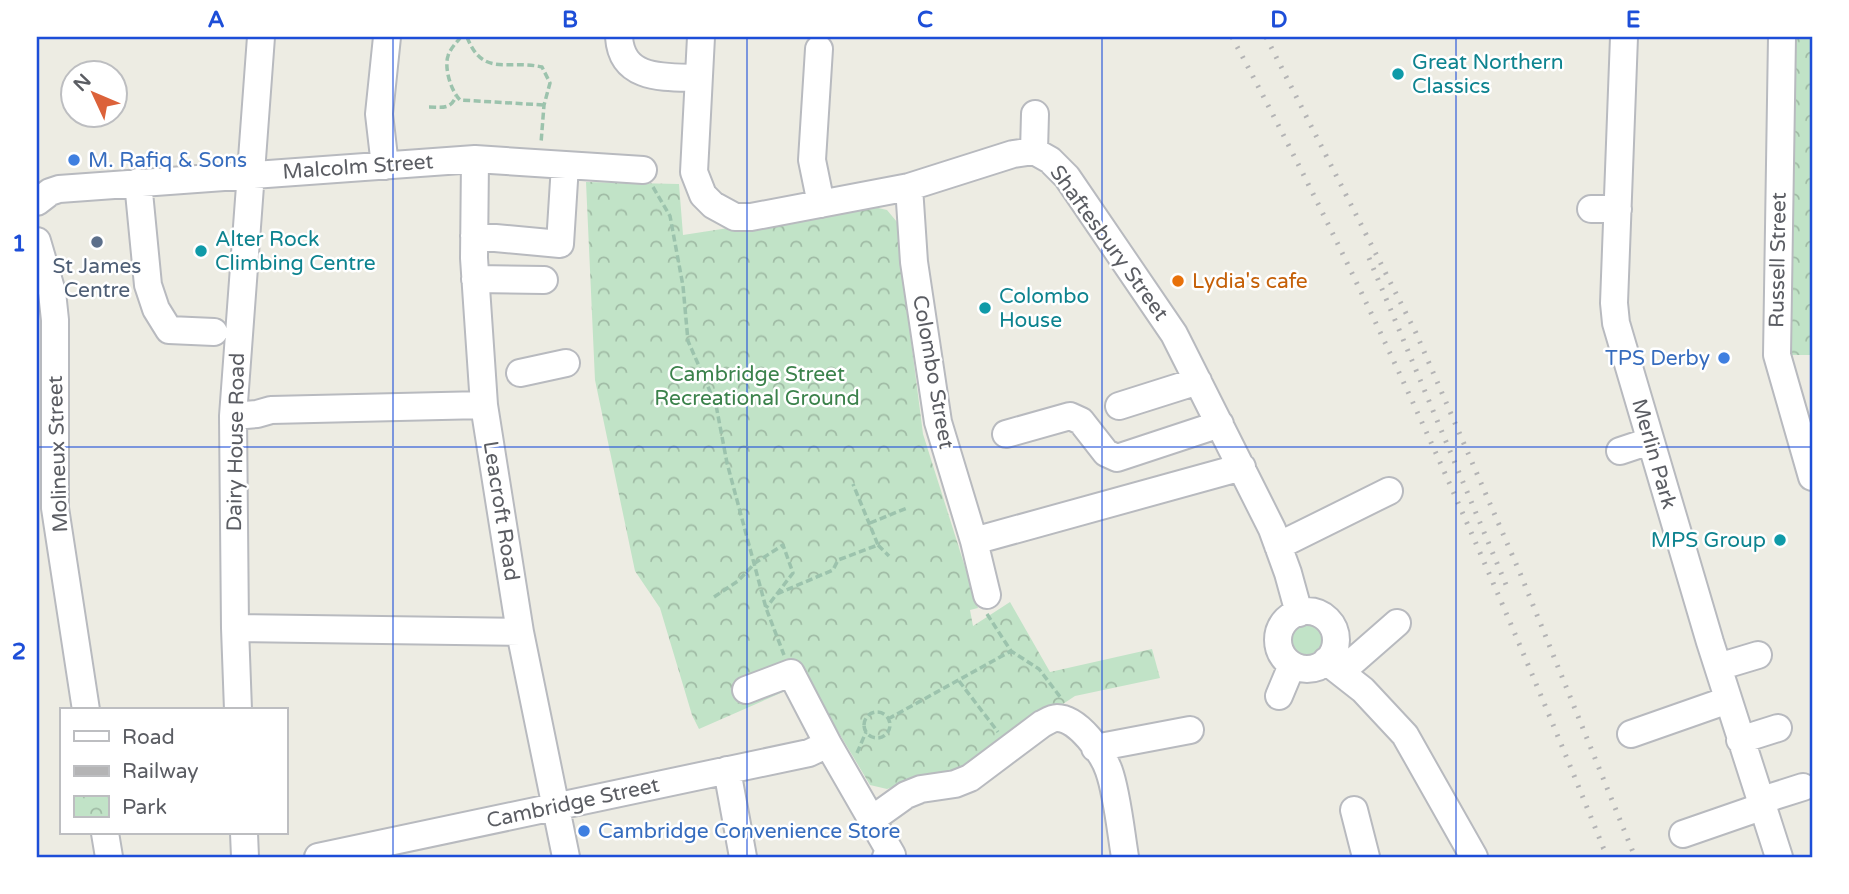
<svg xmlns="http://www.w3.org/2000/svg" width="1849" height="894" font-family="'Varela Round',sans-serif">
<style>
.grass{fill:#c1e3c7}
.park{fill:url(#park-crowns)}
.lines{fill:none;stroke-linecap:round;stroke-linejoin:round}
.minor-casing{stroke:#b8babf;stroke-width:30}
.path{stroke:#9cc3ad;stroke-width:3.5;stroke-dasharray:7 3.5;stroke-linecap:butt}
.minor{stroke:#fff;stroke-width:26}
.rail{stroke:#b4b4b5;stroke-width:5;stroke-dasharray:2 9;stroke-linecap:butt}
.grid{fill:none;stroke:#1d4ed8;stroke-width:2;stroke-opacity:0.55}
.culture-dot{fill:#0f9aa8;stroke:#fff;stroke-width:2.5}
.shop-dot{fill:#3f7fe0;stroke:#fff;stroke-width:2.5}
.service-dot{fill:#5c6f8a;stroke:#fff;stroke-width:2.5}
.food-dot{fill:#e8710a;stroke:#fff;stroke-width:2.5}
.labels{text-anchor:middle;dominant-baseline:central;stroke-width:5;stroke-linejoin:round;paint-order:stroke}
.culture-label{font-size:21px;fill:#0d838f;stroke:#fff;text-anchor:start}
.shop-label{font-size:21px;fill:#366cbe;stroke:#fff;text-anchor:start}
.street-label{font-size:21px;fill:#5b5d63;stroke:#fff}
.service-label{font-size:21px;fill:#4e5e75;stroke:#fff}
.food-label{font-size:21px;fill:#c56008;stroke:#fff;text-anchor:start}
.park-label{font-size:21px;fill:#3b824b;stroke:#fff}
.neatline{fill:none;stroke:#1d4ed8;stroke-width:2.5}
.grid-label{font-size:23px;text-anchor:middle;font-weight:bold;fill:#1d4ed8}
</style>
<defs>
<pattern id="park-crowns" width="20" height="18" patternUnits="userSpaceOnUse" patternTransform="scale(1.75)"><rect width="20" height="18" fill="#c1e3c7"/><path d="M2 6a3 3 0 1 1 6 0M12 15a3 3 0 1 1 6 0" fill="none" stroke="#a0bba5"/></pattern>
</defs>
<rect width="100%" height="100%" fill="#edece3"/>
<path class="grass" d="M1289 640a18 18 0 1 1 36 0a18 18 0 1 1-36 0Z"/>
<path class="park" d="M 1795,37 L 1812,37 L 1812,355 L 1786,355 Z
M 586,182 L 679,184 L 683,235 L 870,206 L 887,210 L 902,228 L 906,301 L 923,434 L 978,608 L 970,610 L 973,626 L 1010,602 L 1050,672 L 1152,649 L 1160,678 L 1075,696 L 963,770 L 922,777 L 887,789 L 870,785 L 808,681 L 699,729 L 692,715 L 660,608 L 635,571 L 595,380 Z"/>
<g class="lines">
<defs>
<path id="minor" d="M 619,37 C 622,81 665,77 698,78
M 701,37 L 694,172 L 703,195 L 713,205 L 735,217 L 751,217 L 909,187 L 1013,154 L 1034,151 L 1050,160 L 1067,177 L 1174,334 L 1272,529 L 1288,573 L 1299,613
M 1624,37 L 1614,303 L 1616,323 L 1710,642 L 1779,857
M 1782,37 L 1777,355 L 1812,477
M 819,49 L 812,160 L 821,204
M 1034,151 L 1035,114
M 475,159 L 474,258 L 484,405 L 520,632 L 566,857
M 385,166 L 379,114 L 387,37
M 138,182 L 148,285 L 156,309 L 169,330 L 214,332
M 909,187 L 914,262 L 938,422 L 974,541 L 987,595
M 37,202 L 50,192 L 59,189 L 475,159 L 643,170
M 1591,209 L 1618,209
M 474,236 L 560,244 L 565,165
M 37,241 L 52,292 L 55,320 L 55,508 L 86,710
M 475,279 L 544,280
M 520,373 L 566,363
M 1119,406 L 1198,381
M 233,416 L 257,414 L 271,410 L 484,405
M 1006,434 L 1070,416 L 1081,421 L 1106,453 L 1117,458 L 1220,424
M 1620,451 L 1650,441
M 974,541 L 1242,467
M 1278,546 L 1389,491
M1278 640a29 29 0 1 1 58 0a29 29 0 1 1-58 0Z
M 235,628 L 520,632
M 1326,661 L 1363,690 L 1405,735 L 1474,857
M 1718,667 L 1758,655
M 1341,672 L 1397,623
M 746,690 L 791,673 L 828,744 L 892,855 L 886,857
M 1279,696 L 1292,665
M 238,710 L 235,628 L 233,416 L 261,37
M 1631,734 L 1728,700
M 1740,740 L 1778,728
M 1095,748 L 1190,730
M 727,770 L 743,857
M 1759,801 L 1803,787
M 1354,810 L 1366,857
M 871,820 L 906,795 L 921,789 L 955,784 L 970,778 L 1042,724 C 1046,722 1052,718 1057,718 C 1078,718 1103,753 1109,771 C 1117,793 1121,833 1125,857
M 105,833 L 109,857
M 244,833 L 245,857
M 1683,834 L 1761,807
M 318,857 L 809,753 L 828,744"/>
</defs>
<use href="#minor" class="minor-casing"/>
<path class="path" d="M 461,37 C 456,43 450,49 448,56 C 444,68 451,91 460,100 L 544,105
M 467,37 C 483,78 507,59 542,67 L 550,83 L 544,105 L 541,143
M 1809,37 L 1812,38
M 429,107 C 442,107 451,110 456,96
M 653,187 L 670,216 L 683,286 L 688,341 L 716,405 L 727,463 L 766,608 L 784,655
M 870,523 L 907,508
M 878,545 L 889,556
M 777,594 L 833,570 L 838,560 L 878,545 L 853,484
M 714,597 L 738,581 L 755,563 L 783,545 L 793,573 L 766,608
M 987,614 L 1011,651 L 1039,669 L 1061,698
M 959,681 L 998,732
M864 725a13 13 0 1 1 26 0a13 13 0 1 1-26 0Z
M 888,719 L 1011,651
M 857,753 L 866,732"/>
<use href="#minor" class="minor"/>
<path class="rail" d="M 1232,37 C 1374,302 1495,578 1607,857
M 1266,37 L 1416,333 L 1520,573 L 1635,857
M 1369,258 L 1507,587"/>
</g>
<path class="grid" d="M 393,37 L 393,857M 747,37 L 747,857M 1102,37 L 1102,857M 1456,37 L 1456,857M 37,447 L 1812,447"/>
<g class="culture-dot">
<circle cx="1398" cy="74" r="7"/>
<circle cx="201" cy="251" r="7"/>
<circle cx="985" cy="308" r="7"/>
<circle cx="1780" cy="540" r="7"/>
</g>
<g class="shop-dot">
<circle cx="74" cy="160" r="7"/>
<circle cx="1724" cy="358" r="7"/>
<circle cx="584" cy="831" r="7"/>
</g>
<circle class="service-dot" cx="97" cy="242" r="7"/>
<circle class="food-dot" cx="1178" cy="281" r="7"/>
<g class="labels">
<g class="culture-label">
<text x="1412" y="62">Great Northern<tspan x="1412" dy="24">Classics</tspan></text>
<text x="215" y="239">Alter Rock<tspan x="215" dy="24">Climbing Centre</tspan></text>
<text x="999" y="296">Colombo<tspan x="999" dy="24">House</tspan></text>
<text x="1766" y="540" text-anchor="end">MPS Group</text>
</g>
<g class="shop-label">
<text x="88" y="160">M. Rafiq &amp; Sons</text>
<text x="1710" y="358" text-anchor="end">TPS Derby</text>
<text x="598" y="831">Cambridge Convenience Store</text>
</g>
<g class="street-label">
<text transform="translate(358 167) rotate(-4)">Malcolm Street</text>
<text transform="translate(1109 243) rotate(54)">Shaftesbury Street</text>
<text transform="translate(1778 260) rotate(-89)">Russell Street</text>
<text transform="translate(933 372) rotate(80)">Colombo Street</text>
<text transform="translate(236 442) rotate(-89)">Dairy House Road</text>
<text transform="translate(58 454) rotate(-92)">Molineux Street</text>
<text transform="translate(1654 454) rotate(74)">Merlin Park</text>
<text transform="translate(501 511) rotate(81)">Leacroft Road</text>
<text transform="translate(573 803) rotate(-12)">Cambridge Street</text>
</g>
<g class="service-label">
<text x="97" y="266">St James<tspan x="97" dy="24">Centre</tspan></text>
</g>
<g class="food-label">
<text x="1192" y="281">Lydia's cafe</text>
</g>
<g class="park-label">
<text x="757" y="374">Cambridge Street<tspan x="757" dy="24">Recreational Ground</tspan></text>
</g>
</g>
<rect width="1849" height="894" fill="none" stroke="#ffffff" stroke-width="77"/>
<rect x="60" y="708" width="228" height="126" fill="#ffffff" stroke="#bdbec1" stroke-width="2"/>
<rect x="74" y="731" width="35" height="10" fill="#ffffff" stroke="#bdbec1" stroke-width="2"/>
<text x="122" y="744" font-size="21" fill="#5b5d63">Road</text>
<rect x="74" y="766" width="35" height="10" fill="#b4b4b5" stroke="#bdbec1" stroke-width="2"/>
<text x="122" y="778" font-size="21" fill="#5b5d63">Railway</text>
<rect x="74" y="796" width="35" height="21" fill="url(#park-crowns)" stroke="#bdbec1" stroke-width="2"/>
<text x="122" y="814" font-size="21" fill="#5b5d63">Park</text>
<g transform="translate(94 94) rotate(314)"><circle r="33" fill="#ffffff" stroke="#bdbec1" stroke-width="2"/>
<path d="M0-5L12 26L0 18L-12 26Z" fill="#dc623a"/>
<text y="-10" font-size="19" font-weight="bold" text-anchor="middle" fill="#5b5d63">N</text>
</g>
<rect x="38" y="38" width="1773" height="818" class="neatline"/>
<g class="grid-label">
<text x="216" y="27">A</text>
<text x="570" y="27">B</text>
<text x="925" y="27">C</text>
<text x="1279" y="27">D</text>
<text x="1633" y="27">E</text>
<text x="19" y="251">1</text>
<text x="19" y="659">2</text>
</g>
</svg>
